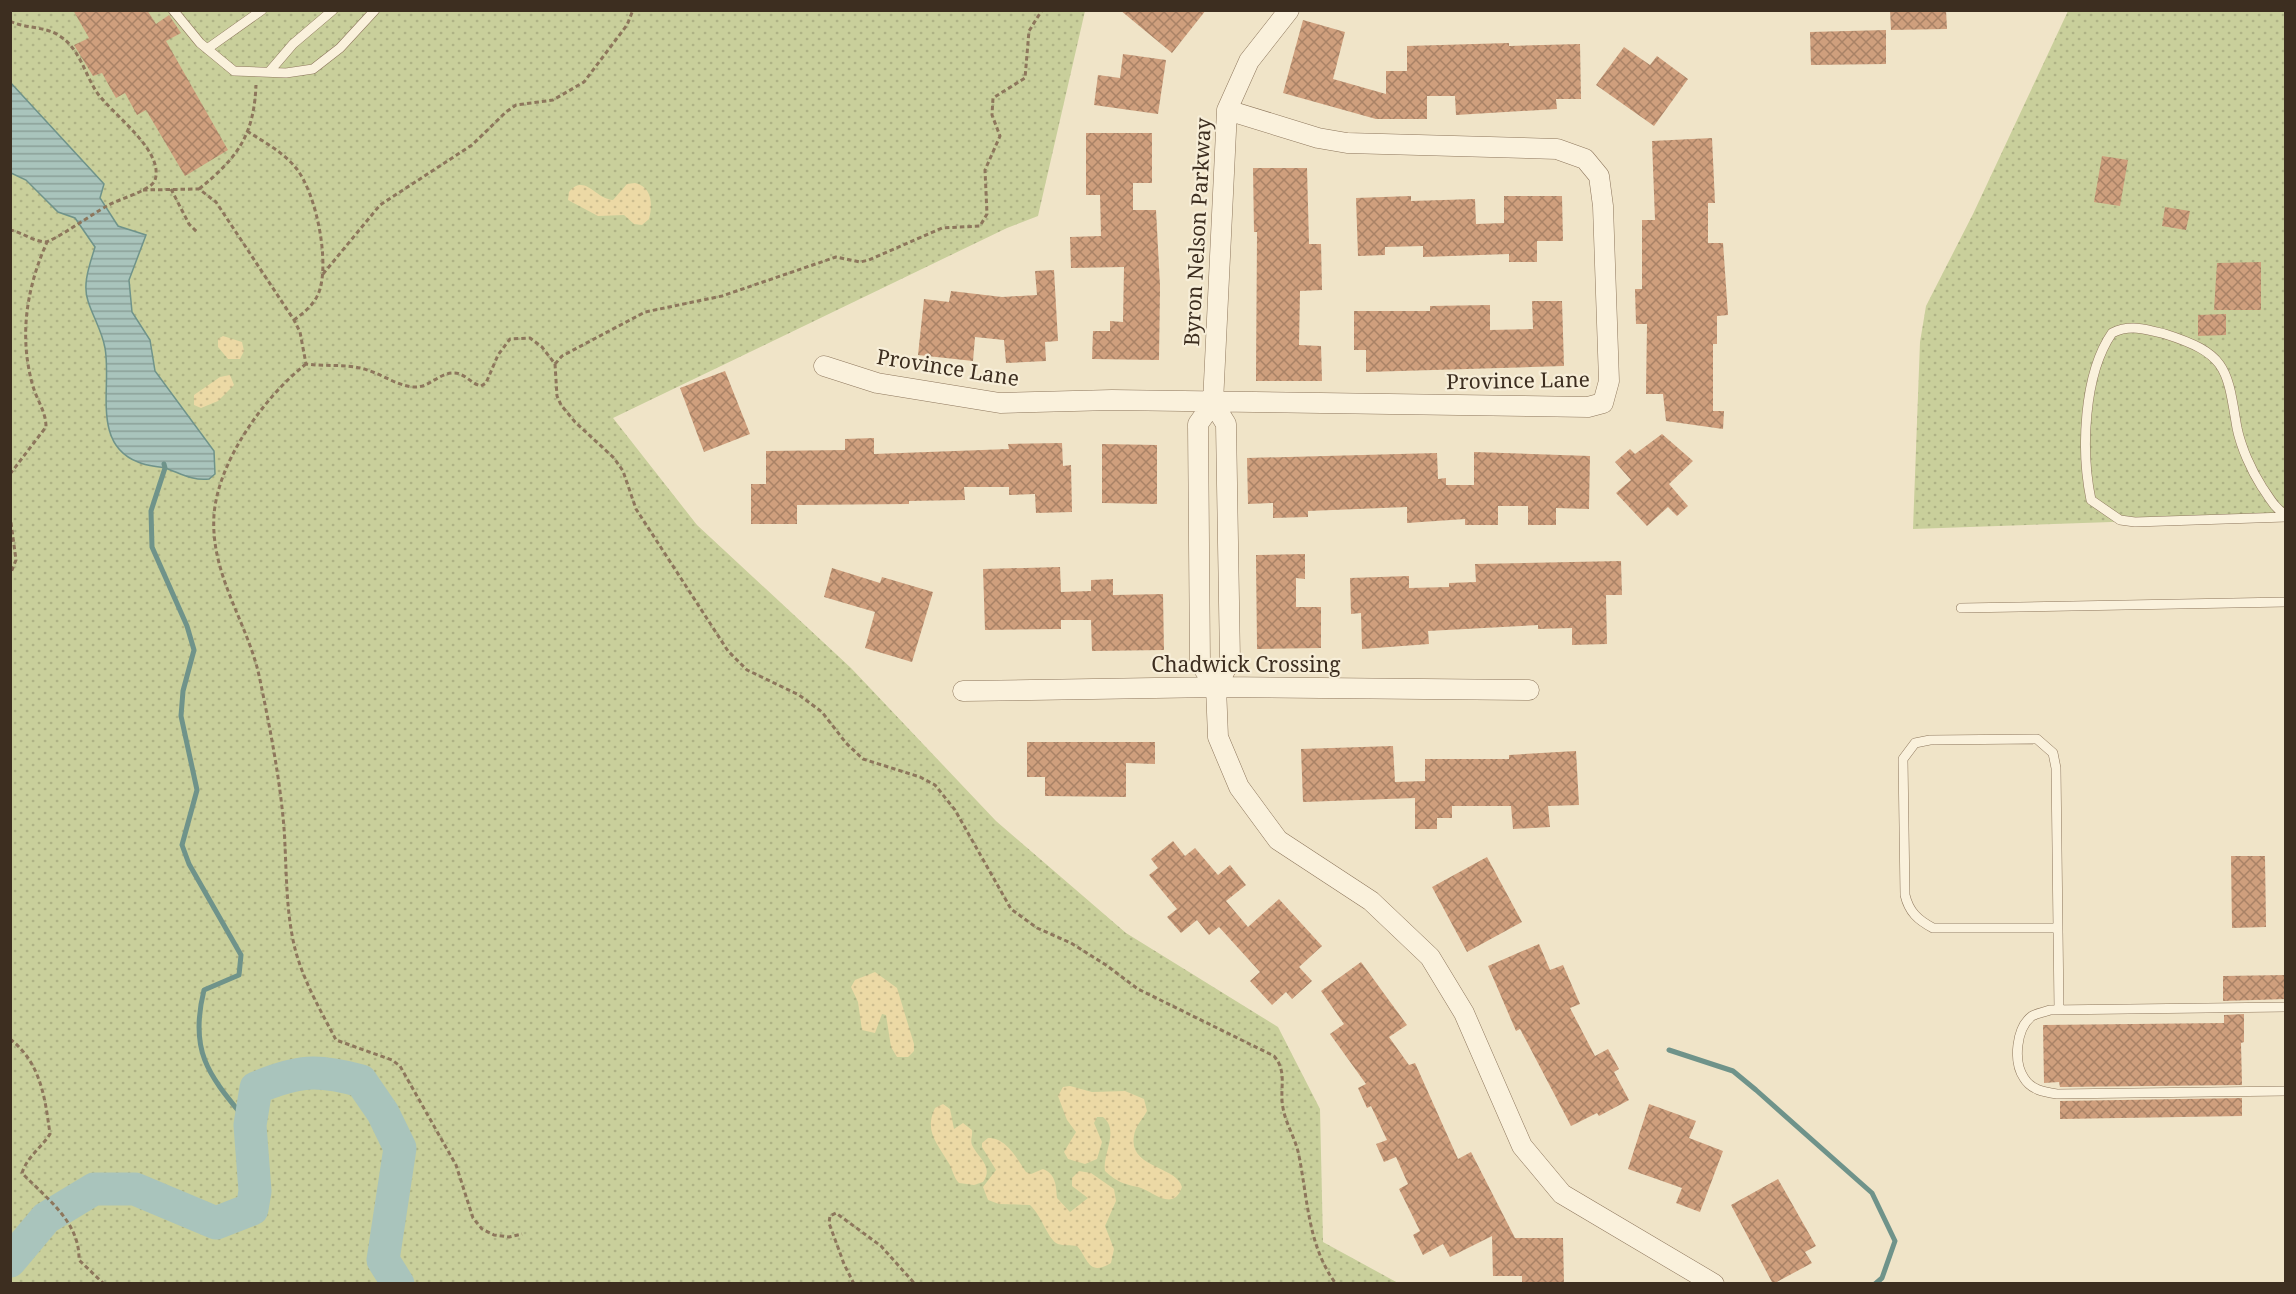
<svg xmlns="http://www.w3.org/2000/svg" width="2296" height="1294" font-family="'Noto Serif',serif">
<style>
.green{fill:url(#green-dots)}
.sand{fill:url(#sand-dots)}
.water{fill:url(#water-rules);stroke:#6f938a;stroke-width:1.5}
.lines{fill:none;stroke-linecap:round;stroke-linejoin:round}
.stream{stroke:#6f938a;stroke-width:5}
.river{stroke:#a9c4bc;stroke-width:33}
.building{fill:url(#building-cross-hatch)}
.lane-casing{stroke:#8d765c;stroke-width:10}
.street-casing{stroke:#8d765c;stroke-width:21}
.path{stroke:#8d765c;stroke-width:3;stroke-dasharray:4.5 3;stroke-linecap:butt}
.lane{stroke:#faf1dc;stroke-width:9}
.street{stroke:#faf1dc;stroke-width:20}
.labels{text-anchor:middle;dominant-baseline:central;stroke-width:4.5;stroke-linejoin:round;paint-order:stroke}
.street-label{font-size:21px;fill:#3d2e20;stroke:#f7eed8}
</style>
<defs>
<pattern id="green-dots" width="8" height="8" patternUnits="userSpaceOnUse" patternTransform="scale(1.5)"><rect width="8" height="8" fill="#c9cf9b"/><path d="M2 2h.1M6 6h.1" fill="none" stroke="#aeb285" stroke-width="1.8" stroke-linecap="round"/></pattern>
<pattern id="sand-dots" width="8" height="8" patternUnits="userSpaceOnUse" patternTransform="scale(1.5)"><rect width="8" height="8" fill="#ecd9a5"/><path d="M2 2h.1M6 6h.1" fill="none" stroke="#cbbb8e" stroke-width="1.8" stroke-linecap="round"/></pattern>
<pattern id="water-rules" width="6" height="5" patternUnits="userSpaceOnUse" patternTransform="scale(1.5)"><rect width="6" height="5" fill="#a9c4bc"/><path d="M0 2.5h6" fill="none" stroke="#8ba098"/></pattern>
<pattern id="building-cross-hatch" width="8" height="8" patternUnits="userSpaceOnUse" patternTransform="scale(1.5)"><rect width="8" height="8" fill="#cf9f7d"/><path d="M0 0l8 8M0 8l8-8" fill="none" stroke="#a98266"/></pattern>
</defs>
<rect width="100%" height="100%" fill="#f0e4c8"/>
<path class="green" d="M 11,11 L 1085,11 L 1038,216 L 1007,228 L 613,418 L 697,525 L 851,668 L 996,821 L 1126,933 L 1278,1027 L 1320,1109 L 1323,1242 L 1398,1283 L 11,1283 Z
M 2068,11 L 2285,11 L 2285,516 L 1913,529 L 1920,342 L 1926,306 L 1973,214 Z"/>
<path class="sand" d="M 635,183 C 652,187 653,204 649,219 L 642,225 L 634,224 L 624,215 L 598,216 L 568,200 L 569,192 C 585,173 595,199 613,200 L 627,184 Z
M 223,336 L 242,342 L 244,351 L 240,359 L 228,359 L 218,347 L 218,339 Z
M 230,375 L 234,385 L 218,401 L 201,408 L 194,405 L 194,395 L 220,377 Z
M 875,972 L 897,988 L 914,1044 L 914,1051 L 908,1057 L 897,1057 L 891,1047 L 886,1015 L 882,1014 L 875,1033 L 862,1030 L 858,1002 L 851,987 L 855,980 Z
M 1070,1086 L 1092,1092 L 1125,1091 L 1144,1099 L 1147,1111 C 1143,1119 1135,1126 1134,1136 C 1128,1168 1177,1166 1182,1187 C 1173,1213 1153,1191 1138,1187 C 1123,1184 1117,1182 1105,1171 C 1102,1154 1120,1131 1103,1117 L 1097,1117 L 1094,1123 L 1102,1142 L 1097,1159 L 1085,1164 L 1068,1159 L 1064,1152 L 1076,1132 L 1067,1120 L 1058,1096 L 1063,1087 Z
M 943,1104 L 950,1109 L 954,1129 L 963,1123 L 972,1130 C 973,1135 970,1140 972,1145 C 978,1158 994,1166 983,1182 L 974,1185 L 959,1183 C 953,1177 953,1169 948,1162 C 937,1143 924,1131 935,1108 Z
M 988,1138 C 1007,1138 1017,1159 1026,1172 L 1031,1174 L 1043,1169 C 1056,1174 1056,1186 1057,1198 L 1070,1212 L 1088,1198 L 1072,1186 L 1072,1178 L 1079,1171 L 1091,1173 L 1114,1189 L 1116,1201 L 1105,1226 L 1114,1249 L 1111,1263 C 1088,1277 1088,1258 1077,1246 C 1071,1245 1064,1246 1058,1244 C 1048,1240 1042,1216 1030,1205 L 999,1204 L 988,1200 L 983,1187 L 996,1170 L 982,1147 L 982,1143 Z"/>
<path class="water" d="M 10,82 L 104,184 L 100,198 L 118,226 L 146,235 L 129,280 L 132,312 L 150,340 L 155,371 L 214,451 L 215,474 L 209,479 C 192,481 180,473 165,468 C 156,466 146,466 138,462 C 91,444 112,386 105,348 C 102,331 93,317 88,301 C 82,284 90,264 95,247 L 75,218 L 58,212 L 26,180 L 11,173 Z"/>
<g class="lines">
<path class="stream" d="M 164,464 L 165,468 L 151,511 L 152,547 L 187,626 L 194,650 L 183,691 L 181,716 L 197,790 L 182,845 L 189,864 L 241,955 L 239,975 L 204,990 C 188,1055 211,1077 250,1125
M 1669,1050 L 1733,1071 L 1756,1090 L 1872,1193 L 1895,1241 L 1882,1278 L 1875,1284"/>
<path class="river" d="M 10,1261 L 46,1218 L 94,1189 L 135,1189 L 216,1223 L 252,1209 L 255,1191 L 250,1125 L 256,1088 C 298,1070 318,1069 361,1081 L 383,1113 L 400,1148 L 383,1260 L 398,1284"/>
</g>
<path class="building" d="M 73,10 L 147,10 L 156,24 L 169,15 L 181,33 L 166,41 L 228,150 L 185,176 L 146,110 L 137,115 L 125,93 L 116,98 L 102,73 L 93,76 L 74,45 L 89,38 Z
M 1120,10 L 1206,10 L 1172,53 Z
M 1890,10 L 1946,10 L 1947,29 L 1891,30 Z
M 1303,20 L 1345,32 L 1333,79 L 1386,94 L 1386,71 L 1407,71 L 1407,46 L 1509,43 L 1509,46 L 1580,44 L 1581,99 L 1556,99 L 1557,109 L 1456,115 L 1455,96 L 1427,96 L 1427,119 L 1376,119 L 1283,93 Z
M 1886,30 L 1886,64 L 1811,65 L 1810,32 Z
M 1624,47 L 1650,65 L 1657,56 L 1688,79 L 1654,126 L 1596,85 Z
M 1123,54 L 1166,60 L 1158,114 L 1094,105 L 1098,75 L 1120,78 Z
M 1086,133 L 1152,133 L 1152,183 L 1133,183 L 1133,210 L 1156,210 L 1160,286 L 1159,360 L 1092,359 L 1093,331 L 1110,331 L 1110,321 L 1123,322 L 1124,267 L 1071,268 L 1070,237 L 1101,236 L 1100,195 L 1086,195 Z
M 1712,138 L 1715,203 L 1708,203 L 1708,243 L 1723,243 L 1728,315 L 1717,316 L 1717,344 L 1713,344 L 1713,411 L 1724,411 L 1723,429 L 1666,421 L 1663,394 L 1646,394 L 1647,324 L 1636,324 L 1635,289 L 1642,289 L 1642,220 L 1655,220 L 1652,141 Z
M 2102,156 L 2128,160 L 2120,206 L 2094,202 Z
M 1253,168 L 1307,168 L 1309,244 L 1321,244 L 1322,290 L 1300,291 L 1299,345 L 1321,346 L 1322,381 L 1256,381 L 1257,232 L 1254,232 Z
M 1411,196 L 1411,201 L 1475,199 L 1476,224 L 1504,223 L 1504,196 L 1562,196 L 1563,241 L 1537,241 L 1537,262 L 1509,262 L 1509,254 L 1423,257 L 1423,246 L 1385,247 L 1385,255 L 1358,256 L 1356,198 Z
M 2165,207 L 2190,211 L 2186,230 L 2162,226 Z
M 2261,262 L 2261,310 L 2214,310 L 2217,263 Z
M 1054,270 L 1058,341 L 1045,342 L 1046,361 L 1006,363 L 1004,340 L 975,337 L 973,361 L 918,355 L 924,299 L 949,302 L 951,291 L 1002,297 L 1037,295 L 1035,271 Z
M 1532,301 L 1562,301 L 1564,366 L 1366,372 L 1366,350 L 1354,350 L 1354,311 L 1430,311 L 1430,306 L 1490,305 L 1490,330 L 1533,329 Z
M 2226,314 L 2226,335 L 2198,336 L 2198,315 Z
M 725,371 L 750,434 L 704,452 L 680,388 Z
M 1662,434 L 1693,461 L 1669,484 L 1688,506 L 1677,516 L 1668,507 L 1647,526 L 1616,493 L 1631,480 L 1615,462 L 1630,449 L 1635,454 Z
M 874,438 L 874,454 L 1009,449 L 1008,444 L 1062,443 L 1063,466 L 1071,465 L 1072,512 L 1036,513 L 1035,494 L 1009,495 L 1009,487 L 964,487 L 965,500 L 909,501 L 909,504 L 797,505 L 797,524 L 751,524 L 751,484 L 766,484 L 766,451 L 845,450 L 845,439 Z
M 1102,444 L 1157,445 L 1157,504 L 1102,503 Z
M 1474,452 L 1590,456 L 1589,509 L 1556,508 L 1556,525 L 1528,525 L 1528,506 L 1498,506 L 1498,525 L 1465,525 L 1465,519 L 1407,523 L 1407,507 L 1308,511 L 1308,517 L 1273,518 L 1273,503 L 1248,504 L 1247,458 L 1437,453 L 1438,479 L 1446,478 L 1446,485 L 1474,485 Z
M 1305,554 L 1305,579 L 1296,578 L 1296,607 L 1321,607 L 1321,648 L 1257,649 L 1256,555 Z
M 1621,561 L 1622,595 L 1606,595 L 1607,644 L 1572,645 L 1572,628 L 1538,629 L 1538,625 L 1428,631 L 1429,644 L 1362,649 L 1361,613 L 1351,614 L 1350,578 L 1409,576 L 1409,588 L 1449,587 L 1449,583 L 1476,582 L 1475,564 Z
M 1060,567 L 1061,592 L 1091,591 L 1091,580 L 1113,579 L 1113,595 L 1163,594 L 1164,650 L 1092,651 L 1091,620 L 1061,620 L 1061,629 L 985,630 L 983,569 Z
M 832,568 L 880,583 L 882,577 L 933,592 L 912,662 L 865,648 L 875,612 L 824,597 Z
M 1027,742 L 1155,742 L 1155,764 L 1126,763 L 1126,797 L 1045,796 L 1045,777 L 1027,777 Z
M 1393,746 L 1395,782 L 1425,781 L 1425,759 L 1509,759 L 1509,755 L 1576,751 L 1579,805 L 1548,806 L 1550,827 L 1513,829 L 1511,806 L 1452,806 L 1452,818 L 1437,818 L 1437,829 L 1415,829 L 1415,798 L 1303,802 L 1301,749 Z
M 1173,841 L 1185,856 L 1195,848 L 1218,875 L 1230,865 L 1246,885 L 1226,901 L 1248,927 L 1279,899 L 1322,946 L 1299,967 L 1312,981 L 1292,999 L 1286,992 L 1272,1005 L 1250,981 L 1260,972 L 1219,927 L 1209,935 L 1197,920 L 1181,933 L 1167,917 L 1177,909 L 1149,875 L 1158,868 L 1151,859 Z
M 2231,856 L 2265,856 L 2266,927 L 2232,928 Z
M 1487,857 L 1522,922 L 1467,952 L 1432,887 Z
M 1539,944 L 1550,970 L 1563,965 L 1580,1004 L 1570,1008 L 1595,1056 L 1608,1049 L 1619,1069 L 1614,1072 L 1629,1100 L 1599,1116 L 1597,1113 L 1571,1126 L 1520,1029 L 1516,1031 L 1488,966 Z
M 1361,962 L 1407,1025 L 1389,1037 L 1409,1065 L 1415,1063 L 1458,1159 L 1471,1152 L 1515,1238 L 1563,1238 L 1564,1284 L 1522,1284 L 1522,1276 L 1493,1276 L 1492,1236 L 1450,1257 L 1443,1244 L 1423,1255 L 1413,1235 L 1420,1231 L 1399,1189 L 1408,1184 L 1396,1157 L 1384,1162 L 1376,1144 L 1387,1140 L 1371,1106 L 1367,1108 L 1358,1088 L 1366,1084 L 1330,1034 L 1344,1024 L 1321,991 Z
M 2286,975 L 2286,999 L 2223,1001 L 2223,976 Z
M 2244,1014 L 2244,1042 L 2241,1043 L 2242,1085 L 2060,1087 L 2059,1082 L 2044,1083 L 2043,1025 L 2224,1023 L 2224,1015 Z
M 2242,1098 L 2242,1116 L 2060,1119 L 2060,1101 Z
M 1649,1104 L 1696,1121 L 1689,1138 L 1723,1151 L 1700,1212 L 1676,1203 L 1682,1188 L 1628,1169 Z
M 1778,1179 L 1816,1246 L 1805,1252 L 1812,1263 L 1773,1284 L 1731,1205 Z"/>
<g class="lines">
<defs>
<path id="lane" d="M 173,10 L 200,43 L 234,71 L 286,73 L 313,69 L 340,48 L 375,10
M 207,49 L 262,10
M 269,72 L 293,44 L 333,10
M 2286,515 C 2275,509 2269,497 2262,487 C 2251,470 2241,447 2237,428 C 2227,369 2228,354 2165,334 C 2146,329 2130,324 2112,333 C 2083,375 2081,452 2091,500 L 2120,520 L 2135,522 L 2286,517
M 1961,608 L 2286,602
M 2058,928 L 1933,928 C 1918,920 1909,912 1905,895 L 1903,759 L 1915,743 L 1930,740 L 2037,739 L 2053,753 L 2056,768 L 2059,1010
M 2286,1007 L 2050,1010 C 2045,1012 2037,1013 2032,1016 C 2016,1028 2013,1062 2024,1078 C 2031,1090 2044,1092 2057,1094 L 2286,1091"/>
<path id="street" d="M 1289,10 L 1249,61 L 1227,110 L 1213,403 L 1198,424 L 1200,663 L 1216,687 L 1218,737 L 1239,787 L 1278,840 L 1371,901 L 1430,957 L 1464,1013 L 1522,1146 L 1562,1194 L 1714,1284
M 824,366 L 877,383 L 1000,403 L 1112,400 L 1588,407 L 1603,403 L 1609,381 L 1603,206 L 1599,176 L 1585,159 L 1557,149 L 1347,143 L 1318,138 L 1227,110
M 1213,403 L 1226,424 L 1230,661 L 1216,687
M 963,691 L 1216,687 L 1529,690"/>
</defs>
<use href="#lane" class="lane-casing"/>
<use href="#street" class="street-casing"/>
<path class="path" d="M 10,21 C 26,29 44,26 58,35 C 79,47 84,72 96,91 C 109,112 165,150 155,180 C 151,191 118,199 107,206 C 95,212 53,242 45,242 C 32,241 22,232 10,230
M 247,131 C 264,142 283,152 296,168 C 316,193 329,258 320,289 C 316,303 305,312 294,320
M 171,189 L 189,224 L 197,232
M 199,189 C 237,158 254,136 256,85
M 143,190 L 199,189 L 216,202 L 294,320 L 300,332 L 306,364 C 327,367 350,363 370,371 C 385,376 398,386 414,387 C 429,388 439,373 453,373 C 464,372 471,384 481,386 L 486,383 L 498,355 L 510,339 L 530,338 L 542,347 L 555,364 L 557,396 L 561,405 L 575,422 L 614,458 L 623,471 L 636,509 L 728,651 L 747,670 L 799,695 L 822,712 L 846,743 L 863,759 L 920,777 L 935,785 L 955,810 L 1011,909 L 1037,928 L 1071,943 L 1106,965 L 1138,989 L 1274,1056 C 1288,1072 1279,1089 1283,1108 C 1286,1125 1296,1139 1299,1156 C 1308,1201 1308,1246 1336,1284
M 323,274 L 380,205 L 472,145 L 506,112 L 516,105 L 553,100 L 584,82 L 627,25 L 633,10
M 306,364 C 264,397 218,461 214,515 C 210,576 249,624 260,680 C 270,728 280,779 284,828 C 287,870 285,922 299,962 C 308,989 323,1015 336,1040 L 392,1060 L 400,1066 L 456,1165 L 473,1218 L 482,1229 L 494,1235 L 509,1237 L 522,1234
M 555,364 L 562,356 L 645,312 L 722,296 L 836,257 L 860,262 L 869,260 L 942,228 L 980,226 L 987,214 L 985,170 L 1000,136 L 992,115 L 993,98 L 1025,78 L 1029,31 L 1042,10
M 10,474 L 46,427 C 46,411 36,399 32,383 C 19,334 27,287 47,242
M 10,515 L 16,560 L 10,575
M 10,1039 C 41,1063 45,1098 50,1134 C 41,1148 27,1157 22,1173 C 47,1199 80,1222 79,1260 L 104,1284
M 854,1284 L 844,1264 L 829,1223 L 830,1216 L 836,1213 L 881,1246 L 915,1284"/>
<use href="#lane" class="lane"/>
<use href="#street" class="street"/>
</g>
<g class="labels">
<g class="street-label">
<text transform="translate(1197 232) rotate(-87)">Byron Nelson Parkway</text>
<text transform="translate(948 367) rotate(9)">Province Lane</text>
<text transform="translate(1518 380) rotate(-1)">Province Lane</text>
<text x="1246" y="664">Chadwick Crossing</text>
</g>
</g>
<rect width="2296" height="1294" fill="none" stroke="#3d2e20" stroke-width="24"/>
</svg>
